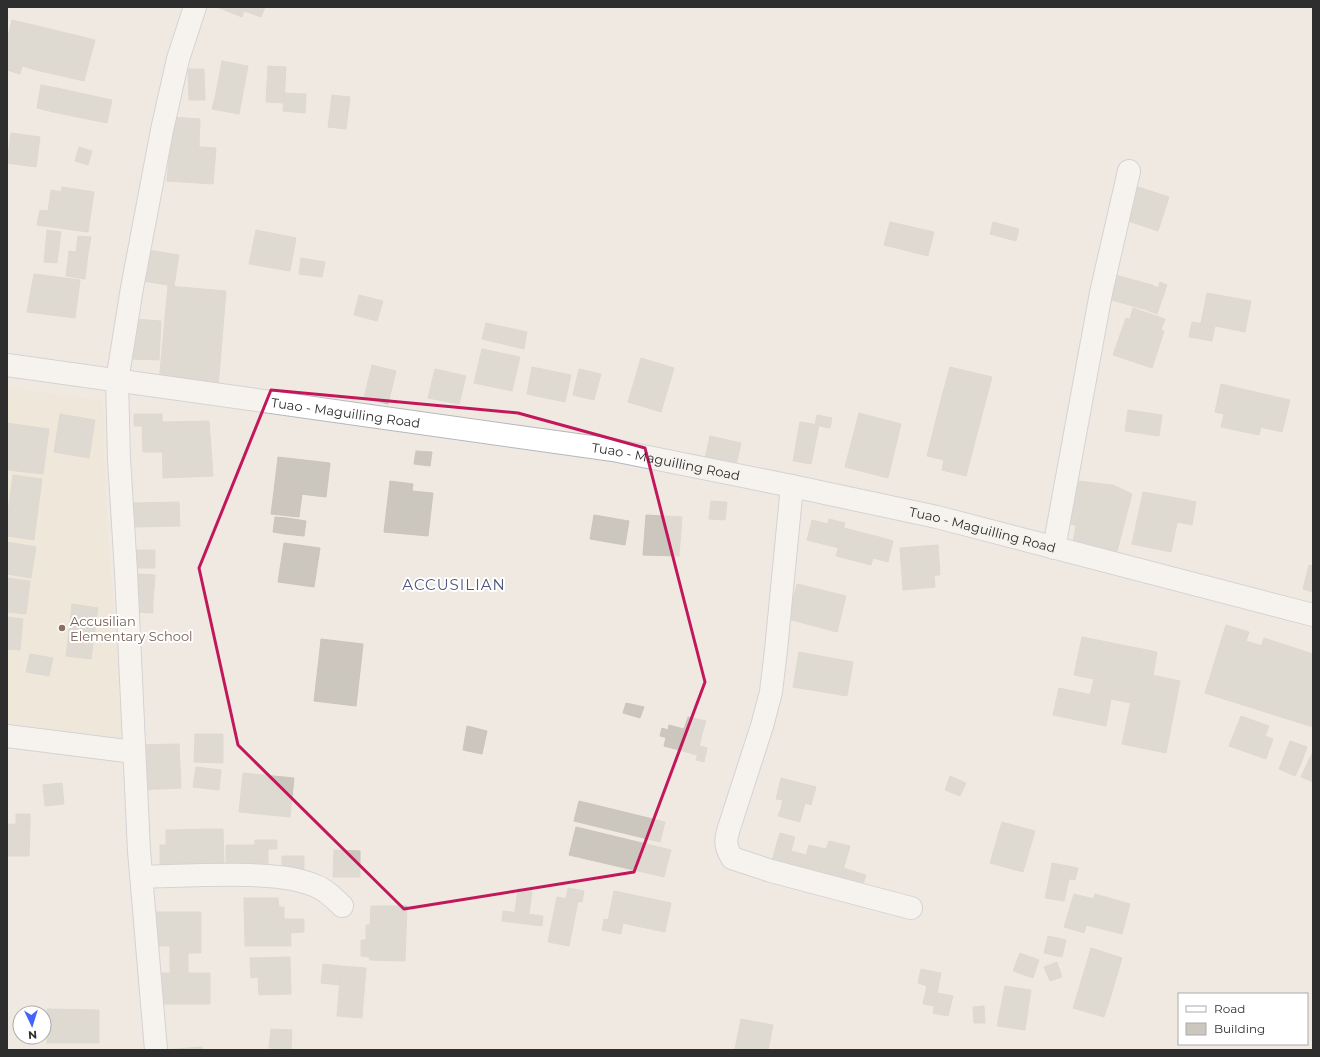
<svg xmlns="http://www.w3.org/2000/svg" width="1320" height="1057" font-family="Montserrat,sans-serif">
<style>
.education{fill:#f0e6d1}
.building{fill:#cbc7bf;stroke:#cbc5ba}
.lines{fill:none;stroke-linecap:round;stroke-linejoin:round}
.minor-casing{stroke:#b4b7c1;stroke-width:24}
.minor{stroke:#fff;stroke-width:22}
.marked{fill:none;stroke:#c2185b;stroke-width:3;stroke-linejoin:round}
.education-dot{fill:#8d6e63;stroke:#fff;stroke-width:1.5}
.labels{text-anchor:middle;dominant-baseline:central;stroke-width:4;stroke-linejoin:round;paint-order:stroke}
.street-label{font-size:13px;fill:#2e2e2e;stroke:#fff}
.education-label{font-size:13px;fill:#785e54;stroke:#fff;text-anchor:start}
.quarter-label{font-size:15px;letter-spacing:1px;fill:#4d5680;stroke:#fff}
</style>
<rect width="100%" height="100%" fill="#efe9e1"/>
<path class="education" d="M 7,387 L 103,401 L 107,522 L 126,746 L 7,733 Z"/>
<path class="building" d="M 217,7 L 265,7 L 261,17 L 244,11 L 242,17 Z
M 12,20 L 46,28 L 36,70 L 22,66 L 20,74 L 7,70 L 7,40 Z
M 46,28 L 95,40 L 84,81 L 36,70 Z
M 222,61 L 248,66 L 242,98 L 216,93 Z
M 268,66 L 286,67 L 284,103 L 266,102 Z
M 188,69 L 204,69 L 205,100 L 189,100 Z
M 41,85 L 57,88 L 53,112 L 37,108 Z
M 57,88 L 112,100 L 107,123 L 53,112 Z
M 216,93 L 242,98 L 239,114 L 212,109 Z
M 284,93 L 306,94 L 305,113 L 283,111 Z
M 332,95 L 350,97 L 346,129 L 328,127 Z
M 171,117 L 200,119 L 199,147 L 170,145 Z
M 11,133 L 40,137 L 36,167 L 7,163 Z
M 170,145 L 216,148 L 213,184 L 167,181 Z
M 79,147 L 92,151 L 88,165 L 75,161 Z
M 1135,186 L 1169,197 L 1158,231 L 1125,220 Z
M 62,187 L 94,192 L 88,232 L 37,225 L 40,210 L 48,211 L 51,190 L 61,192 Z
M 890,222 L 934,232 L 928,256 L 884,245 Z
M 993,222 L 1019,229 L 1016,241 L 990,234 Z
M 47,230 L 61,232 L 57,263 L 44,262 Z
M 256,230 L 296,238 L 290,271 L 249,264 Z
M 78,236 L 91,237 L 88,254 L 76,252 Z
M 142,249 L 179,255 L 174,286 L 137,280 Z
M 69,251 L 88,254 L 85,279 L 66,276 Z
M 301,258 L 325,262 L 322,277 L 299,274 Z
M 34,274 L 80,280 L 75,318 L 27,312 Z
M 1112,274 L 1152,285 L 1144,309 L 1104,298 Z
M 1160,282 L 1167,285 L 1157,314 L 1144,309 L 1152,285 L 1158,288 Z
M 168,286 L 226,291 L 218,388 L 159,382 Z
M 1207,293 L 1251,301 L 1245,332 L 1201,323 Z
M 359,295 L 383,301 L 377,321 L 354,315 Z
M 1133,308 L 1165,319 L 1161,330 L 1130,319 Z
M 1126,318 L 1164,331 L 1152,368 L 1113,355 Z
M 134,319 L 161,321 L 159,360 L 132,359 Z
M 1192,322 L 1215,326 L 1212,341 L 1189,337 Z
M 486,323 L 527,332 L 524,349 L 482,339 Z
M 482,349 L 520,357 L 512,391 L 474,383 Z
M 641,358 L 674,368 L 661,412 L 628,402 Z
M 372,365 L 396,371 L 388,404 L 364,398 Z
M 532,367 L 571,375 L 565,402 L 527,394 Z
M 950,367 L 992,377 L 984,407 L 942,396 Z
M 435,369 L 466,376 L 459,404 L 428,398 Z
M 579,369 L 601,374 L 594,400 L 573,395 Z
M 1221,384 L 1268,395 L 1259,435 L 1221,427 L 1224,414 L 1215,412 Z
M 1268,395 L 1290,400 L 1282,432 L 1260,427 Z
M 942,396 L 984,407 L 966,476 L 942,470 L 944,460 L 927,456 Z
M 1128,410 L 1162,415 L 1159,436 L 1125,431 Z
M 859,413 L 901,424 L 888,478 L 845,467 Z
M 60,414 L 95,420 L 89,458 L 54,452 Z
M 134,414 L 162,414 L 163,452 L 143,452 L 142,426 L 134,426 Z
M 817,415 L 832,418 L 830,428 L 815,425 Z
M 209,421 L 213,476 L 163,478 L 162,422 Z
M 800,422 L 819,425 L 811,464 L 793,461 Z
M 7,423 L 49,429 L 43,474 L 7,470 Z
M 710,436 L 741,443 L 736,466 L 705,459 Z
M 416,451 L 432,452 L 430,466 L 414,464 Z
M 278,457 L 330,463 L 326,497 L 274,491 Z
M 13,475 L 42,479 L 34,540 L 7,536 L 7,519 Z
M 390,481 L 413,484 L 412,491 L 433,493 L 428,536 L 384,532 Z
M 1078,481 L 1113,485 L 1101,532 L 1067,523 Z
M 1113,485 L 1132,494 L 1115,559 L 1072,548 L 1076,526 L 1101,532 Z
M 274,491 L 302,494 L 299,517 L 271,514 Z
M 1143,492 L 1182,499 L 1171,552 L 1132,544 Z
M 1182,499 L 1196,502 L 1192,525 L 1177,522 Z
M 711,501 L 727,502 L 725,520 L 709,519 Z
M 179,502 L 180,526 L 134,527 L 133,503 Z
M 594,515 L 629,521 L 625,545 L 590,539 Z
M 646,515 L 682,517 L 679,556 L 643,555 Z
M 275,517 L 287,518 L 285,534 L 273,532 Z
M 287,518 L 306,521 L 304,536 L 285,534 Z
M 829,519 L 845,523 L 839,548 L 807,540 L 812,520 L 828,524 Z
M 844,528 L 879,537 L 871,565 L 836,556 Z
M 879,537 L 893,541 L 888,562 L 873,558 Z
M 7,542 L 36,547 L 31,578 L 7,574 Z
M 284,543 L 320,548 L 314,587 L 278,582 Z
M 938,545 L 940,575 L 914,576 L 912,547 Z
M 912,547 L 914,576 L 934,575 L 935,587 L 903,590 L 900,548 Z
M 136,550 L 155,550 L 155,568 L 136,568 Z
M 1309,565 L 1313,566 L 1313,592 L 1303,589 Z
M 137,574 L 155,575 L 153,601 L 136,601 Z
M 7,578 L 30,581 L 26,614 L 7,612 Z
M 797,584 L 846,596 L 837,632 L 788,619 Z
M 136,601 L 153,601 L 153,613 L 135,612 Z
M 72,604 L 98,608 L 91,659 L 66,656 Z
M 7,617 L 23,619 L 20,650 L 7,649 Z
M 1226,625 L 1249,632 L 1246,641 L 1262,646 L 1243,705 L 1205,693 Z
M 1082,637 L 1142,649 L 1131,703 L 1090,695 L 1094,679 L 1074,675 Z
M 1264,638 L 1313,654 L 1313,671 L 1297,722 L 1243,705 Z
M 321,639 L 363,644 L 361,663 L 319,658 Z
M 1142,649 L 1157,652 L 1153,676 L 1137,672 Z
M 799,652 L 853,662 L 847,696 L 793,687 Z
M 30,654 L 53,658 L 49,676 L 26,672 Z
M 319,658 L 361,663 L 356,706 L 314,701 Z
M 1313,671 L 1313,727 L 1297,722 Z
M 1137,672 L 1180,681 L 1166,753 L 1122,744 Z
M 1059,688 L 1111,699 L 1106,726 L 1053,715 Z
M 626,703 L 644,707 L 640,718 L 623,713 Z
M 1241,716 L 1269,726 L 1265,736 L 1273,739 L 1266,759 L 1229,746 Z
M 688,717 L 706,721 L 702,734 L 684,729 Z
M 669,725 L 684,729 L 681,741 L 660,736 L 662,728 L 668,730 Z
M 467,726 L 487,731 L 482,754 L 463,750 Z
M 684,729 L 702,734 L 697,755 L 679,750 Z
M 195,734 L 223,734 L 223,763 L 194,762 Z
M 666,738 L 681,741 L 679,750 L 664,746 Z
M 1290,741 L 1307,747 L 1300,766 L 1283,759 Z
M 179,744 L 181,788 L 138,790 L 136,745 Z
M 700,746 L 707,748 L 704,762 L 696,760 Z
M 1313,751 L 1313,782 L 1301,777 Z
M 1283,759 L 1300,766 L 1295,776 L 1279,769 Z
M 196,767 L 221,770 L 219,790 L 193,787 Z
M 243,773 L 294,778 L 290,817 L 239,812 Z
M 950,776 L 966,783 L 960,796 L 945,790 Z
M 781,778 L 816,787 L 811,805 L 805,803 L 802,814 L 781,808 L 783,800 L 776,799 Z
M 62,783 L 64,804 L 45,806 L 43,785 Z
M 579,801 L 665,822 L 660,842 L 574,821 Z
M 781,808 L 802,814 L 800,822 L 778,816 Z
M 16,814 L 30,814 L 30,825 L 16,825 Z
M 1002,822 L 1035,831 L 1023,872 L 990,863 Z
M 8,824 L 30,825 L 29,856 L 7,856 Z
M 576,827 L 671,850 L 664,877 L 569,855 Z
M 211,829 L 212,866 L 160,867 L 160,845 L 166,845 L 166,830 Z
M 211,829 L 223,829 L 224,865 L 212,866 Z
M 780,833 L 795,837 L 791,851 L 776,846 Z
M 255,840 L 268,840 L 268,860 L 255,860 Z
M 268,840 L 277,840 L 277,849 L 268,849 Z
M 829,841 L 850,846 L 838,887 L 800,876 L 809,845 L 826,849 Z
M 226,845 L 255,845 L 255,870 L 226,870 Z
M 776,846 L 791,851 L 786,869 L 771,865 Z
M 334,850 L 360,851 L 360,877 L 333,877 Z
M 791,851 L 806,855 L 801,873 L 786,869 Z
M 282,856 L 304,856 L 304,876 L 282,876 Z
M 255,860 L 268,860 L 268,870 L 255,870 Z
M 1052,863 L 1078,868 L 1075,880 L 1050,875 Z
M 843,868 L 866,875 L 860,894 L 838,887 Z
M 1050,875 L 1069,879 L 1064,901 L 1045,898 Z
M 568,888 L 584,891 L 582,902 L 566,899 Z
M 518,889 L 532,891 L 529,914 L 515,912 Z
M 614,891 L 671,903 L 665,932 L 608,920 Z
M 1074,894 L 1094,899 L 1084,933 L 1064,927 Z
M 1095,894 L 1130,904 L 1122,934 L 1086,925 Z
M 557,897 L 578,901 L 569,946 L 548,942 Z
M 244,898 L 278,898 L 279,907 L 284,907 L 284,919 L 290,919 L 291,946 L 245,946 Z
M 371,906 L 407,906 L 405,961 L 370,960 L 369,957 L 361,956 L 361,940 L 366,940 L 366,925 L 370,925 Z
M 503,911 L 543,916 L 542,926 L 502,921 Z
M 155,912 L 201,912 L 201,953 L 170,953 L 170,946 L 155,946 Z
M 290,919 L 304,919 L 304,932 L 290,933 Z
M 604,919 L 623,923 L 621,934 L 602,930 Z
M 1048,936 L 1066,940 L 1062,957 L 1044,953 Z
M 1091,948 L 1122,958 L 1109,1002 L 1078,992 Z
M 170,953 L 188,953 L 188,973 L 170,973 Z
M 1020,953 L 1039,960 L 1033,978 L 1013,971 Z
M 290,957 L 291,994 L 259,995 L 258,977 L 251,978 L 250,958 Z
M 1057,962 L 1062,977 L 1050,981 L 1044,967 Z
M 323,964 L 341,966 L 340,985 L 321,983 Z
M 341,966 L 366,968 L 362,1018 L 337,1016 Z
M 921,969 L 930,971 L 927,986 L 918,983 Z
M 930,971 L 941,973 L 937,993 L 926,990 Z
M 156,973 L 210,973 L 210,1004 L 156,1004 Z
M 1005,986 L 1031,990 L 1025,1030 L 997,1026 Z
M 926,990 L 937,993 L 934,1006 L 923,1004 Z
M 1078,992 L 1109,1002 L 1104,1017 L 1073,1008 Z
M 937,993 L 953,996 L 948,1016 L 933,1013 Z
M 984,1006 L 985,1023 L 974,1023 L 973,1007 Z
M 47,1009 L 99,1010 L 99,1043 L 47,1043 Z
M 741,1019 L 773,1025 L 768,1050 L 735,1049 Z
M 271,1029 L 292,1030 L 291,1049 L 269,1048 Z
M 202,1047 L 203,1050 L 164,1050 Z"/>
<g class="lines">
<defs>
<g id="minor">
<path id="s1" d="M 7,365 L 613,450 L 792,486 L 937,517 L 1313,615"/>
<path d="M 792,486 L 776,650 L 771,692 L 762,726 L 729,828 C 725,841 725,846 732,858 L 771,871 L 911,908"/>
<path d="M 1054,548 L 1101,293 L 1129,171"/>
<path d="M 7,736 L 134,752"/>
<path d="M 142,877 C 178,876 214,874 249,875 C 272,876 294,877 316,886 C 326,890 334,898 342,906"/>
<path d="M 156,1050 L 139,851 L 126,572 L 119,459 L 117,381 L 132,288 L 162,130 L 178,59 L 195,7"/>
</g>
</defs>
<use href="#minor" class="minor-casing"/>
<use href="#minor" class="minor"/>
</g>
<path d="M0 0H1320V1057H0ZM 271,390 L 518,413 L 645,448 L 705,682 L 634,872 L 404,909 L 238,745 L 199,568 Z" fill="#efe9e1" fill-opacity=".55" fill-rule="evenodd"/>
<path class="marked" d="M 271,390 L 518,413 L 645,448 L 705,682 L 634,872 L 404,909 L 238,745 L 199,568 Z"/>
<circle class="education-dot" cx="62" cy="628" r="4"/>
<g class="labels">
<g class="street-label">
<text stroke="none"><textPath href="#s1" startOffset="342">Tuao - Maguilling Road</textPath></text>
<text stroke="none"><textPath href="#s1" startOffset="666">Tuao - Maguilling Road</textPath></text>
<text stroke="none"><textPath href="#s1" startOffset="990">Tuao - Maguilling Road</textPath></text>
</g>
<g class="education-label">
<text x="70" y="621">Accusilian<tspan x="70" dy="15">Elementary School</tspan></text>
</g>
<g class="quarter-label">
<text x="454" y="584">ACCUSILIAN</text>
</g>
</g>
<rect width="1320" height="1057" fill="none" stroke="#2e2e2e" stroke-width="16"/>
<rect x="1178" y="993" width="130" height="52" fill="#ffffff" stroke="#ababab"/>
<rect x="1186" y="1006" width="20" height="6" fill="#ffffff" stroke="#ababab"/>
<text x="1214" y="1013" font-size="12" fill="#2e2e2e">Road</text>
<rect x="1186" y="1023" width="20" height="12" fill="#cbc7bf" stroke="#ababab"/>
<text x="1214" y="1033" font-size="12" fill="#2e2e2e">Building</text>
<g transform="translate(32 1025) rotate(176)"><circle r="19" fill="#ffffff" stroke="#ababab"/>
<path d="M0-3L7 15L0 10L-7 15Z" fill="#4264fb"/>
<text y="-6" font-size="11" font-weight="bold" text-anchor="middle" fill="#2e2e2e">N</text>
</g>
</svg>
